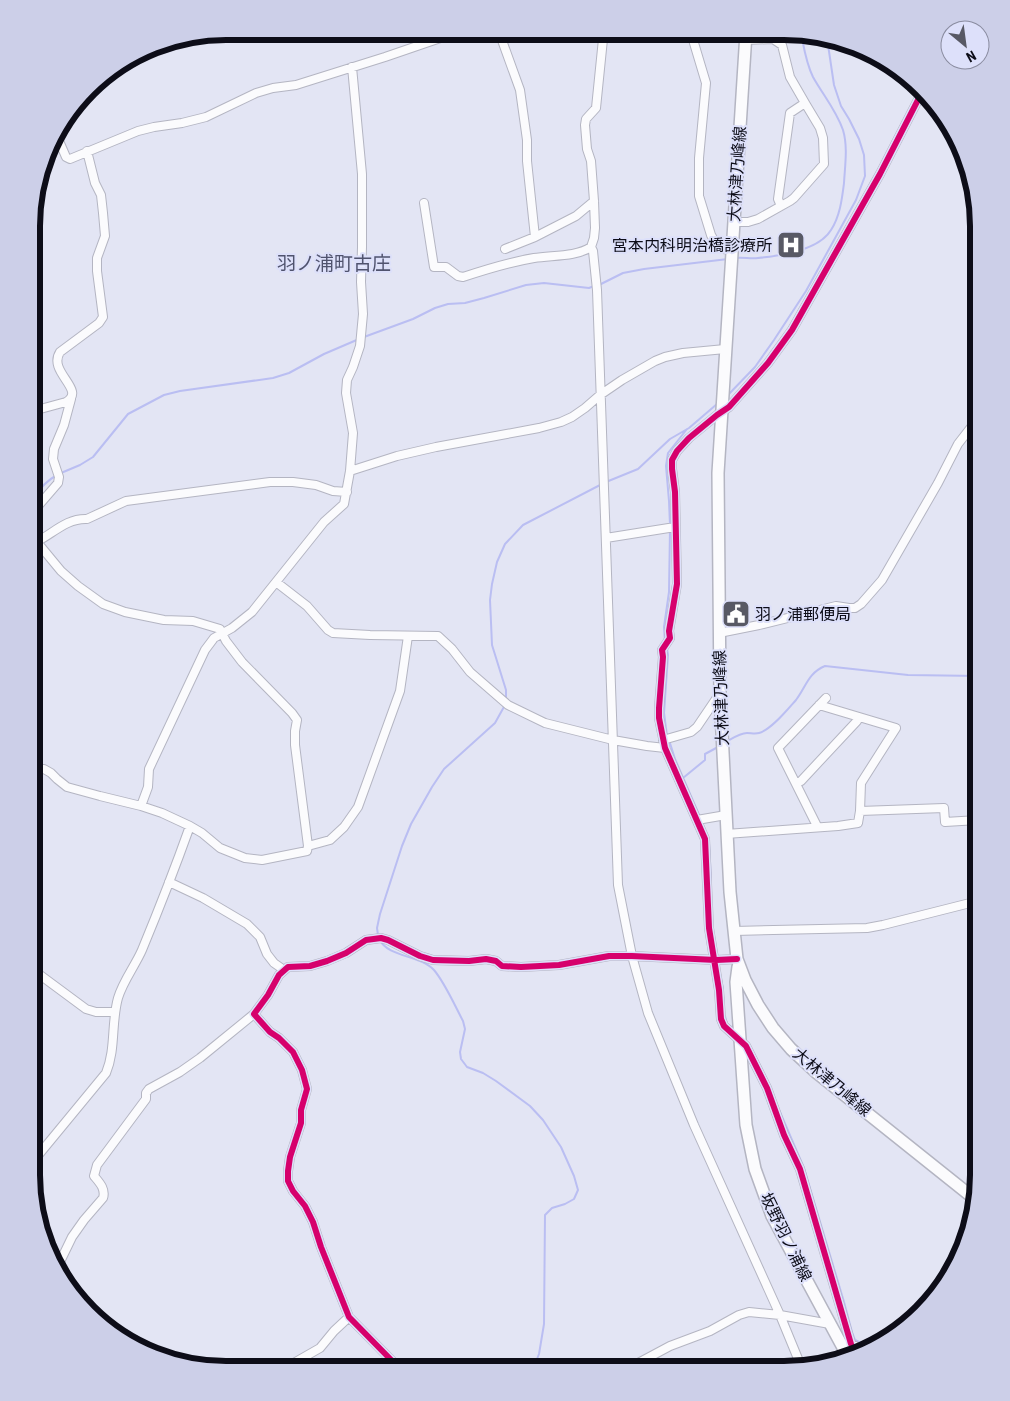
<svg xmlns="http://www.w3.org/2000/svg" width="1010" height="1401" font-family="'Roboto Condensed','Noto Sans JP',sans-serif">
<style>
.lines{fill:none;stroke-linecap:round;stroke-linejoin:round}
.stream{stroke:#babef2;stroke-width:2}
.minor-casing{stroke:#b4b5c2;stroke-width:10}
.secondary-casing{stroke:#b4b5c2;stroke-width:14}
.minor{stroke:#fbfbfd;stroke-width:8}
.secondary{stroke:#fbfbfd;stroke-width:11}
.cycleway-casing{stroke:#dde0fa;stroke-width:9}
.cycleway{stroke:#d6006c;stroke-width:6}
.labels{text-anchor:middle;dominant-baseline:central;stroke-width:4;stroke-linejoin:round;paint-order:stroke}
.street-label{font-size:16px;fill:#0d0d18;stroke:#dde0fa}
.poi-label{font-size:16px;fill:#0d0d18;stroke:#dde0fa;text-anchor:end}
.quarter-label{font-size:19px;fill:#50536e;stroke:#dde0fa}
.rim{fill:none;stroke:#0d0d18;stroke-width:6}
</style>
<rect width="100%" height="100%" fill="#e3e5f4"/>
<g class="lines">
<path class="stream" d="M 735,258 C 743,257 751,259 758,258 C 779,256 819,250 831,230 C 840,216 842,199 844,183 C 845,165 848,147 843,130 C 836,110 823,95 813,77 C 806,63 804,48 801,33
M 599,285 L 623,273 L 644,269 L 728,259
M 364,337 L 413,319 L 435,308 L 448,304 L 465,303 L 484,298 L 526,285 L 544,283 L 589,288 L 594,286
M 727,396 L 755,367 L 774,340 L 806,291 L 856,200 L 865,176 L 864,155 L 859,139 L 849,119 L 841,106 L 834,85 L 827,38
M 61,473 L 80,465 L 93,457 L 128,414 L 164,395 L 180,391 L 273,378 L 289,373 L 324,354 L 359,339
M 606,482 L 638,469 L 670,439 L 689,428 L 717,404
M 32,499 C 39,489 46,481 57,475
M 670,525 L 669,501 L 666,466 L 668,453 L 687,429
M 665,642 L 664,627 L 669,592 L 670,529
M 667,649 L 668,655 L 664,713 L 667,736
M 506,700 L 506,690 L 492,645 L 490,600 L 492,584 L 497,562 L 505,544 L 523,525 L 602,484
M 669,740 L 675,759 L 700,817
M 726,742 C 733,738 740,733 747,733 C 751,733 755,734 759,733 C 771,730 788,709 796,700 C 806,687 808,673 825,666 L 908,675 L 979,676
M 683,778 L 705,760 L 705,754 L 718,747
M 708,840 L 709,843 L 711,880
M 378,935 L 377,928 L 380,914 L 402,846 L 411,824 L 432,787 L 444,769 L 495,723 L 505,705
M 380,940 C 388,957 420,955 434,970 C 445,983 455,1006 463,1021 L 465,1029 L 460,1052 L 461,1059 L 467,1067 L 483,1073 L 496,1081 L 530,1106 L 543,1120 L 561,1147 L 574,1176 L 578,1190 L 574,1199 L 565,1204 L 552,1208 L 545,1215 L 544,1324 L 539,1354 L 533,1369
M 720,974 L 723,989
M 723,994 L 724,1009
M 725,1016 L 727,1024 L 735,1029
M 752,1050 L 763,1073
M 777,1105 L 804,1168 L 844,1302 L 852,1332 L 855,1340 L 872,1348"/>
<defs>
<path id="minor" d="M 499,32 L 520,90 L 527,140 L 527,161 L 535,237
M 691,33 L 706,83 L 699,158 L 699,196 L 711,235 L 716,244 L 723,249 L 732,250
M 745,40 L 773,39 L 782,45 L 790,77 L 805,103 L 790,113 L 778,199 L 781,206
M 56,134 L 66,157 L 70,159 L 138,131 L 154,127 L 182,123 L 206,117 L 256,93 L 273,88 L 296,85 L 385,57 L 458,32
M 424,203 L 434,267 L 446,267 L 458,276 L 463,277 C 487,269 510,262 534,258 C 552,255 576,257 591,247 L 594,238 L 595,228 L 594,201 L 591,161 L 587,149 L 585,125 L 586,119 L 596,108 L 603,39 L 607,32
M 734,222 L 748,222 L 758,219 L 790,201 L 794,198 L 824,164 L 823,138 L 820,128 L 805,103
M 591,247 L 593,251 L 597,290 L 618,885 L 632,956 L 648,1013 L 694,1125 L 780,1315 L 801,1366
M 505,249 L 535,237 L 576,216 L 594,201
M 33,411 L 66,402 C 87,390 47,372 60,352 L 99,323 L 103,317 L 97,271 L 97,258 L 105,236 L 103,213 L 101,195 L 95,183 L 87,151
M 350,471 L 397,456 L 436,447 L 539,428 L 561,422 L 572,417 L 585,408 L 600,395 L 622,380 L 655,361 L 665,357 L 683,353 L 725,349
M 32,513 L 58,483 L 59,477 L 53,459 L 54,449 L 64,425 L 71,399
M 606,538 L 675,527
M 32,544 C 51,536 65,518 87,519 L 126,501 L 270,482 L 293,482 L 316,485 L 333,491 L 347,492
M 276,582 L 307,606 L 328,630 L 333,633 L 370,635 L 438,636 L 452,649 L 470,672 L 508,705 L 545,723 L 613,740 L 647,746 L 665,748
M 719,633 L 759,625 L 836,606 L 849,608 L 855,608 L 861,604 L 882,580 L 938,483 L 958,444 L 979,417
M 819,705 L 896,728 L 861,783 L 860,811
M 663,740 L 691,732 L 697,727 L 720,693
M 32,770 L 44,769 L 51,773 L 57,779 L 67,787 L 100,796 L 141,806 L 162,813 L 190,826 L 202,833 L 220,848 L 245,858 L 262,860 L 307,851 L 308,846 L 295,745 L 295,731 L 297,720 L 292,713 L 242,662 L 226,641 L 220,629 L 193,621 L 164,620 L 125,612 L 103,604 L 78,586 L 61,571 L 37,542
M 796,783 L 801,781 L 857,721 L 859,717
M 141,806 L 148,787 L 149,769 L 205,650 L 214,638 L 232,628 L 252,612 L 324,522 L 344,504 L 350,471 L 353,433 L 346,393 L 347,380 L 353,367 L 360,346 L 363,314 L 361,282 L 362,247 L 362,174 L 352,67
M 697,820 L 726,815
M 817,826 L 778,748 L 826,698
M 726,834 L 838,826 L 858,823 L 860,811 L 944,808 L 945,822 L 978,820
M 308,846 L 330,840 L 344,827 L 358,807 L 400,691 L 408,636
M 169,882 L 203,898 L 247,924 L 260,937 L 267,954 L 274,963 L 284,970
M 734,931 L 867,928 L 883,925 L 978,901
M 32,969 L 86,1009 L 96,1012 L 115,1012
M 31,1164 L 106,1073 C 116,1049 111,1023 118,998 C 123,981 135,966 142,950 C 159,909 175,868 190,826
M 57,1268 L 72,1237 L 84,1220 L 103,1198 C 106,1189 99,1182 94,1176 L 97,1165 L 146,1099 L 146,1093 L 149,1089 L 180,1072 L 200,1058 L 254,1014
M 847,1344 L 851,1344 L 866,1351
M 851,1344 L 800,1169 L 784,1135 L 767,1088 L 746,1046 L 724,1026 L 721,1019 L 719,990 L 709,928 L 705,839 L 665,748 L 659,718 L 659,708 L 663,657 L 662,650 L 670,638 L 669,631 L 677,584 L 675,492 L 672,469 L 672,460 L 677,451 L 689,438 L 717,415 L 729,407 L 768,363 L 792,330 L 880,174 L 921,94
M 285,1368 L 320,1348 L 334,1331 L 349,1317
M 400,1369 L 349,1317 L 321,1247 L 313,1222 L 305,1206 L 293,1191 L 288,1181 L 288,1171 L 290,1157 L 301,1123 L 301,1110 L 307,1089 L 302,1070 L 293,1052 L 279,1038 L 270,1032 L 254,1014 L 268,995 L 279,975 L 288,967 L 310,966 L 327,961 L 346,953 L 366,940 L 381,938 L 388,940 L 420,956 L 433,960 L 469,961 L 486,959 L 496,961 L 502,966 L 521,967 L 559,965 L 609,956 L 632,956 L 716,960 L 737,959
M 627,1369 L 670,1346 L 710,1331 L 739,1315 L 749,1312 L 780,1315 L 830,1324"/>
<path id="secondary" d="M 746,33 L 718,473 L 720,693 L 730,892 L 737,959 L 745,980 L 758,1005 L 773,1028 L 791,1049 L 817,1073 L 976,1200
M 738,967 L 736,982 L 746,1125 L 755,1169 L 772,1216 L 847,1355"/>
</defs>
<use href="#minor" class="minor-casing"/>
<use href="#secondary" class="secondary-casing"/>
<use href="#minor" class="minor"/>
<use href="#secondary" class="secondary"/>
<defs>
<path id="cycleway" d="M 851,1344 L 800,1169 L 784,1135 L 767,1088 L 746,1046 L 724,1026 L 721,1019 L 719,990 L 709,928 L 705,839 L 665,748 L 659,718 L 659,708 L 663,657 L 662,650 L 670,638 L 669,631 L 677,584 L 675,492 L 672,469 L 672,460 L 677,451 L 689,438 L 717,415 L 729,407 L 768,363 L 792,330 L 880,174 L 921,94
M 400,1369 L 349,1317 L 321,1247 L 313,1222 L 305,1206 L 293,1191 L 288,1181 L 288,1171 L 290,1157 L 301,1123 L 301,1110 L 307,1089 L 302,1070 L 293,1052 L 279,1038 L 270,1032 L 254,1014 L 268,995 L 279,975 L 288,967 L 310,966 L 327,961 L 346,953 L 366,940 L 381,938 L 388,940 L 420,956 L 433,960 L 469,961 L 486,959 L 496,961 L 502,966 L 521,967 L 559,965 L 609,956 L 632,956 L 716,960 L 737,959"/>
</defs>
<use href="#cycleway" class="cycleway-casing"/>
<use href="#cycleway" class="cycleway"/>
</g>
<defs>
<symbol id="hospital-square" viewBox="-11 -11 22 22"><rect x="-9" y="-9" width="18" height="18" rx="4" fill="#585965" stroke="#dde0fa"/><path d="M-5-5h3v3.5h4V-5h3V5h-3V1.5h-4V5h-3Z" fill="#fff"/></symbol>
<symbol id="civic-square" viewBox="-11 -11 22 22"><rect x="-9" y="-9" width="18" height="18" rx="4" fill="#585965" stroke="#dde0fa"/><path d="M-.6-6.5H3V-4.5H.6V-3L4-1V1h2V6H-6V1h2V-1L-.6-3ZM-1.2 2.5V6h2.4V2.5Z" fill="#fff"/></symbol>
</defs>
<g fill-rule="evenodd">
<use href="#hospital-square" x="775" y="229" width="32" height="32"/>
<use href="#civic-square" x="720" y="598" width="32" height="32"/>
</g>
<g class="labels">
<g class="street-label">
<text transform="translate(737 174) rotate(-86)">大林津乃峰線</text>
<text transform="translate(721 698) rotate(-92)">大林津乃峰線</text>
<text transform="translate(832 1082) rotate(40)">大林津乃峰線</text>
<text transform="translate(786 1237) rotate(64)">坂野羽ノ浦線</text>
</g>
<g class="poi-label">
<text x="772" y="245">宮本内科明治橋診療所</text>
<text x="755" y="614" text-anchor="start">羽ノ浦郵便局</text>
</g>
<g class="quarter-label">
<text x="334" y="263">羽ノ浦町古庄</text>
</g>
</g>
<path d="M0 0H1010V1401H0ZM226 40H784A186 186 0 0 1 970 226V1175A186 186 0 0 1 784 1361H226A186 186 0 0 1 40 1175V226A186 186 0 0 1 226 40Z" fill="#cccfe8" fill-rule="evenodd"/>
<path class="rim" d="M226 40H784A186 186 0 0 1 970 226V1175A186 186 0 0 1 784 1361H226A186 186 0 0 1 40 1175V226A186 186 0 0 1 226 40Z"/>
<g transform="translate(965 45) rotate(151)"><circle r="24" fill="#dde0fa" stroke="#8a8ca0"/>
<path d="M0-4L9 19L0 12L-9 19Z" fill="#585965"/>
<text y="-8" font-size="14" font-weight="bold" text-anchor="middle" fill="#0d0d18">N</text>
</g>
</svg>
